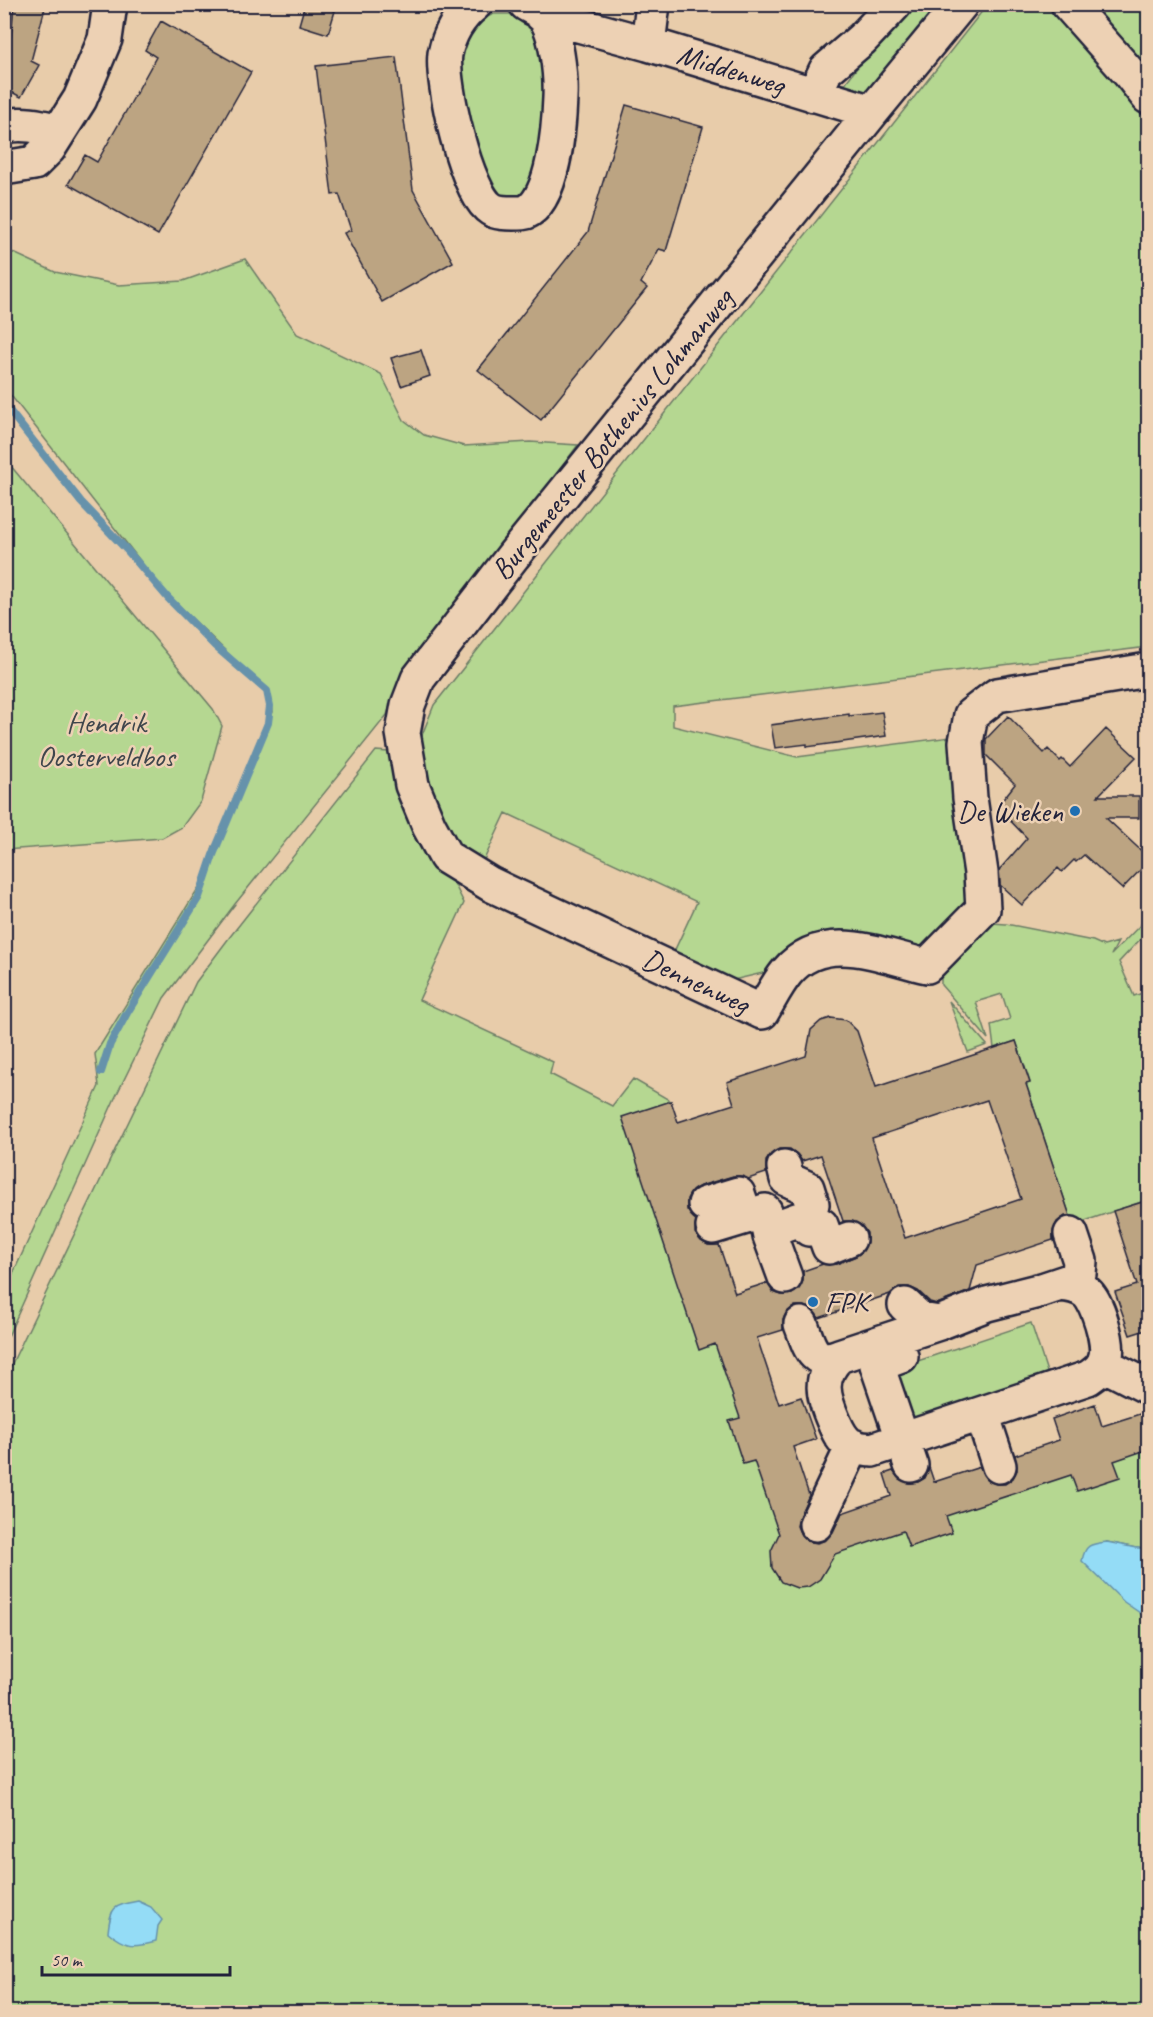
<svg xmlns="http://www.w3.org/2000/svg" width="1153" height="2017" font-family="Caveat,sans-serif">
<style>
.green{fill:#b5d791;stroke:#6c7c66;stroke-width:1.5}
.water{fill:#94dcf6;stroke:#6692ab;stroke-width:1.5}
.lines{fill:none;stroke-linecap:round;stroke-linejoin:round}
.stream{stroke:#6692ab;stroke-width:8}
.building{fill:#bca482;stroke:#22223b;stroke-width:1.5;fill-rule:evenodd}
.minor-casing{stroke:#22223b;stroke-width:38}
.minor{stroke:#edd1b4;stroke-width:33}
.poi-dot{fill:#1f6fb2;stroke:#edd1b4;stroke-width:2}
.labels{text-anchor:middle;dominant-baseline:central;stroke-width:5;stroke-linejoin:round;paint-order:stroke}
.street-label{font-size:30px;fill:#22223b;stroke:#edd1b4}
.park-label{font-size:30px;fill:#3f464c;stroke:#edd1b4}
.poi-label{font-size:30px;fill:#22223b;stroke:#edd1b4;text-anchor:end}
</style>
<rect width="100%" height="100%" fill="#e8ccaa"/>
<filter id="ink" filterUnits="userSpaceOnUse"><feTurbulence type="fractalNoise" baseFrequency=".0167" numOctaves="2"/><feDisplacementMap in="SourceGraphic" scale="12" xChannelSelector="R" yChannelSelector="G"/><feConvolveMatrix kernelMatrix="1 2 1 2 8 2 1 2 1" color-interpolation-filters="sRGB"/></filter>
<g filter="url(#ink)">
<path class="green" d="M 905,5 L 943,5 L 869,94 L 840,90 Z
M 987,5 L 1047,5 L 1090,50 L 1148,121 L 1148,647 L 673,706 L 673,726 L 797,757 L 958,736 L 973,898 L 921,962 L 901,953 L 767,972 L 725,982 L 672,956 L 697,902 L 506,813 L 482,864 L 452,847 L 425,784 L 420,740 L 434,705 Z
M 1087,5 L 1148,5 L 1148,76 Z
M 494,14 L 514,14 L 533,24 L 544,40 L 546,145 L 526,202 L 494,196 L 468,135 L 457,52 L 477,21 Z
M 5,249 L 55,272 L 119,285 L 183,281 L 245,259 L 297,334 L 381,374 L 404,420 L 424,435 L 464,446 L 530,442 L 578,445 L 395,690 L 387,715 L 235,904 L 164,998 L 115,1098 L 5,1343 L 5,1291 L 99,1086 L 95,1054 L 204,879 L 213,846 L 219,839 L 273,712 L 271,695 L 163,590 L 5,388 Z
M 5,459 L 213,709 L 222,726 L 201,801 L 182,827 L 162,838 L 5,850 Z
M 376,751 L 388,752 L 420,836 L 451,877 L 464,903 L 419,1000 L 553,1062 L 550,1074 L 612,1106 L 633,1079 L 671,1101 L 643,1122 L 801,1555 L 1148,1442 L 1148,1548 L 1136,1548 L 1107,1542 L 1143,1615 L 1148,1614 L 1148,2012 L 5,2012 L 4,1380 L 196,982 L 229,938 Z
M 1148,917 L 1148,931 L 1119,962 L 1134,996 L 1148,991 L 1148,1203 L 1147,1200 L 1073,1225 L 1026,1084 L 1030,1082 L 1016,1041 L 994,1048 L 991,1025 L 1010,1019 L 1002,994 L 976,1002 L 988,1039 L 941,985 L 941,975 L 992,923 L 1006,924 L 1093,941 L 1104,946 L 1118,942 L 1111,955 Z
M 949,1001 L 987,1045 L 968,1052 Z
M 1031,1323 L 1049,1378 L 913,1432 L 888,1371 Z"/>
<path class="water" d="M 1107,1542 L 1136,1548 L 1148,1548 L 1148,1614 L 1143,1615 L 1124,1602 L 1082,1561 C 1085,1544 1091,1544 1107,1542 Z
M 138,1901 L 151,1907 L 162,1920 L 158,1926 L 156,1941 C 134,1947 126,1947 108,1932 C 111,1906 113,1906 138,1901 Z"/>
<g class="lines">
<path class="stream" d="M 4,404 L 81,502 L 126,549 L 168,598 L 215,646 L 267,691 L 270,706 L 268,723 L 213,855 L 199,897 L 127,1013 L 110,1044 L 101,1072"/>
</g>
<path class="building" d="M 14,4 L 46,4 L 31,61 L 39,65 L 21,97 L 4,88 L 4,48 L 11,36 Z
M 305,4 L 315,4 L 335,11 L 328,34 L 299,25 Z
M 161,21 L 251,72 L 158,235 L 68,184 L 85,155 L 97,162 L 129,106 L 156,57 L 145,50 Z
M 396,57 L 413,190 L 453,262 L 382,302 L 344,233 L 351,230 L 339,194 L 332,195 L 316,66 Z
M 626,105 L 703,127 L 666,251 L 659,249 L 641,283 L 647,288 L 541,420 L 478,370 L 588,232 Z
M 421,350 L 430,376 L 401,386 L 391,358 Z
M 882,712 L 886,736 L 807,747 L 807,744 L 775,748 L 771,725 L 849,714 L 849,716 Z
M 1008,716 L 1044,753 L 1048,749 L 1060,761 L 1062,759 L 1070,767 L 1106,729 L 1136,757 L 1098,796 L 1139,796 L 1139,818 L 1106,818 L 1149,858 L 1149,861 L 1122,889 L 1084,855 L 1076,862 L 1074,860 L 1062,872 L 1058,868 L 1022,905 L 1000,885 L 999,870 L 1027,838 L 997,807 L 1015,784 L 986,755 L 986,739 Z
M 831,1018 L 846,1020 L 857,1031 L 876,1087 L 1016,1041 L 1030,1083 L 1026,1084 L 1070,1216 L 1065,1216 L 1057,1222 L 1053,1231 L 1053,1240 L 977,1265 L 970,1291 L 937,1304 L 930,1302 L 918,1291 L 909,1287 L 899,1287 L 890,1294 L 819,1318 L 812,1309 L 805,1306 L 795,1306 L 786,1313 L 783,1320 L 783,1330 L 757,1338 L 779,1404 L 801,1397 L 816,1439 L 793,1447 L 809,1495 L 799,1517 L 797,1526 L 801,1535 L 807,1541 L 817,1543 L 826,1540 L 833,1532 L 842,1513 L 891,1496 L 884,1474 L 893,1471 L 899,1479 L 908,1483 L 918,1482 L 925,1478 L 929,1467 L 934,1482 L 980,1467 L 987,1480 L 996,1484 L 1005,1484 L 1013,1478 L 1017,1470 L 1015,1455 L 1059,1440 L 1052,1419 L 1095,1404 L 1102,1426 L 1149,1411 L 1149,1449 L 1114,1461 L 1120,1477 L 1077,1491 L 1071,1475 L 946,1516 L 952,1533 L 909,1547 L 903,1531 L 835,1554 L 820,1579 L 808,1587 L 797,1588 L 781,1582 L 772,1568 L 771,1551 L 779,1534 L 754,1461 L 743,1464 L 729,1421 L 740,1418 L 715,1344 L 699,1350 L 622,1117 L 671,1101 L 678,1122 L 734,1104 L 727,1082 L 806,1056 L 811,1030 L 821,1021 ZM 987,1100 L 1021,1199 L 905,1238 L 872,1138 ZM 779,1149 L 790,1149 L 797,1154 L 802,1161 L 821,1155 L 843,1221 L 852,1221 L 861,1225 L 867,1233 L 867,1242 L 863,1251 L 856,1256 L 836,1264 L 823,1264 L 803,1271 L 803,1281 L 799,1289 L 792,1294 L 782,1295 L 773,1292 L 767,1283 L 735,1293 L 719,1245 L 708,1245 L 701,1241 L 695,1233 L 696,1220 L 687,1210 L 687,1199 L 692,1191 L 700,1186 L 733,1176 L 741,1176 L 748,1179 L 766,1173 L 766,1161 L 771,1154 Z
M 1149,1200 L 1149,1329 L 1130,1335 L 1115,1292 L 1137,1285 L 1113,1211 Z"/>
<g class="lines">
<defs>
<path id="minor" d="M 475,4 C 459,17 449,34 445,54 C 441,82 466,194 491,209 C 497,213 506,213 513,213 C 517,213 523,213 526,212 C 554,200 559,124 560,98 C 561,77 557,29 542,14 C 538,10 531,7 526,4
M 961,4 L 872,112 L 513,556 L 418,679 L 408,705 L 403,733 L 412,785 L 429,826 L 446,857 L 490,884 L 762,1012 C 770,999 777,984 787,972 C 824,928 882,956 927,966 L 983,909 L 981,873 L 970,798 L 966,742 L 971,715 L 997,695 L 1148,670
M 1068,4 L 1130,74 L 1148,97
M 542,15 L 648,44 L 872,112
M 648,44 L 653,4
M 814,95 L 826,70 L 862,39 L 895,4
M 4,127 C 20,121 43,127 59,131
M 4,168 L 34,163 L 49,148 L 80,99 L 105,39 L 110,4
M 784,1167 L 787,1179 L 807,1188 L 812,1204
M 705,1204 L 738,1194 L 746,1217 L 713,1227
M 762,1212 L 765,1211 L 770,1236 L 785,1277
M 769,1230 L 805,1217 L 809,1229 L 821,1225 L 829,1247 L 849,1239
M 1060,1284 C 1070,1285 1079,1286 1087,1293 C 1098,1303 1109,1342 1106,1356 C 1104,1367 1097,1372 1088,1378 L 872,1450 C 864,1449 857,1449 850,1445 C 841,1439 838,1431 834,1422 C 823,1397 817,1377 839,1356 L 939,1323 L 987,1304 L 1042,1290 L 1075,1279 L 1079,1274 L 1080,1261 L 1071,1234
M 905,1305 L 921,1320 L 939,1323
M 801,1324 C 809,1344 812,1367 839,1356
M 896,1339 L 901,1356 L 877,1365 L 911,1465
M 1103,1364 L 1148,1387
M 982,1414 L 999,1466
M 816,1524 L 853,1446"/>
</defs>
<use href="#minor" class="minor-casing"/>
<use href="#minor" class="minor"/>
</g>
</g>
<g class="poi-dot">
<circle cx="1075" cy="811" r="6"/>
<circle cx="813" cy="1302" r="6"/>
</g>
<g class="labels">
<g class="street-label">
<text transform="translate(731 69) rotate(17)">Middenweg</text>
<text transform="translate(612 434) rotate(-51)">Burgemeester Bothenius Lohmanweg</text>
<text transform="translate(696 981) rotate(25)">Dennenweg</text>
</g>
<g class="park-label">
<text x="106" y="722">Hendrik<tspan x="106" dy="34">Oosterveldbos</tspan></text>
</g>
<g class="poi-label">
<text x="1063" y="811">De Wieken</text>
<text x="825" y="1302" text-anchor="start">FPK</text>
</g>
</g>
<rect width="1153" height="2017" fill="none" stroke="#edd1b4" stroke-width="24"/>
<rect x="12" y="12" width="1129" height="1993" fill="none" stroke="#22223b" stroke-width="2" filter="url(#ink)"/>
<path d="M42 1966v9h188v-9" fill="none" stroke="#22223b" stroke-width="3"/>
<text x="51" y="1966" font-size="18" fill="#22223b" stroke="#edd1b4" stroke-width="4.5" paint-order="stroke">50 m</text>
</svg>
